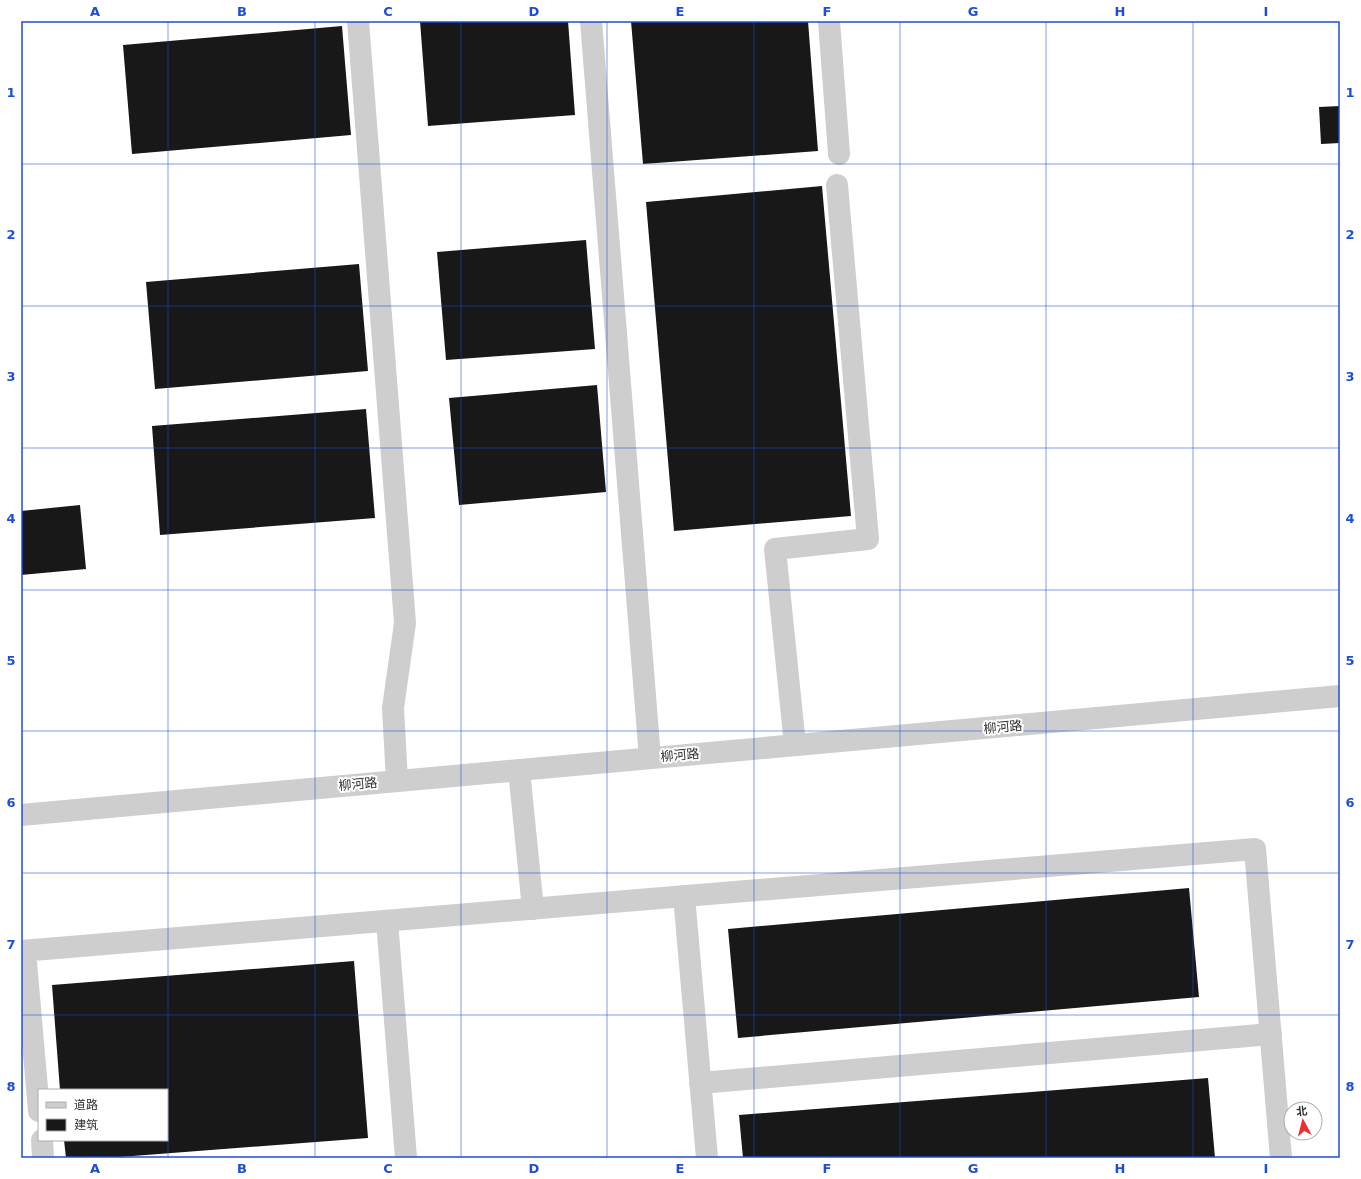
<svg xmlns="http://www.w3.org/2000/svg" width="1361" height="1179" font-family="'DejaVu Sans','Noto Sans SC',sans-serif">
<style>
.building{fill:#181818}
.lines{fill:none;stroke-linecap:round;stroke-linejoin:round}
.minor{stroke:#cecece;stroke-width:22}
.grid{fill:none;stroke:#1d4ed8;stroke-width:1;stroke-opacity:0.55}
.labels{text-anchor:middle;dominant-baseline:central;stroke-width:4;stroke-linejoin:round;paint-order:stroke}
.street-label{font-size:13px;fill:#313131;stroke:#fff}
.neatline{fill:none;stroke:#1d4ed8;stroke-width:1.5}
.grid-label{font-size:13px;text-anchor:middle;font-weight:bold;fill:#1d4ed8}
</style>
<rect width="100%" height="100%" fill="#fff"/>
<path class="building" d="M 420,21 L 568,21 L 575,115 L 428,126 Z
M 631,21 L 808,21 L 818,151 L 643,164 Z
M 342,26 L 351,135 L 132,154 L 123,45 Z
M 1340,106 L 1340,143 L 1321,144 L 1319,107 Z
M 822,186 L 851,516 L 674,531 L 646,202 Z
M 586,240 L 595,349 L 446,360 L 437,252 Z
M 359,264 L 368,371 L 155,389 L 146,282 Z
M 597,385 L 606,492 L 459,505 L 449,398 Z
M 366,409 L 375,518 L 160,535 L 152,426 Z
M 80,505 L 86,569 L 21,575 L 21,511 Z
M 1189,888 L 1199,997 L 738,1038 L 728,929 Z
M 354,961 L 368,1138 L 107,1158 L 66,1158 L 64,1140 L 167,1140 L 167,1090 L 60,1090 L 52,985 Z
M 1208,1078 L 1215,1158 L 743,1158 L 739,1115 Z"/>
<g class="lines">
<path class="minor" d="M 358,21 L 405,623 L 393,708 L 397,781
M 591,21 L 650,758
M 829,21 L 839,154
M 795,745 L 775,549 L 868,539 L 837,185
M 519,770 L 533,909
M 21,815 L 1340,696
M 684,896 L 707,1158
M 387,921 L 406,1158
M 21,951 L 1255,849 L 1281,1158
M 25,951 L 39,1111
M 700,1083 L 1271,1034
M 42,1140 L 43,1158"/>
</g>
<path class="grid" d="M 168,21 L 168,1158M 315,21 L 315,1158M 461,21 L 461,1158M 607,21 L 607,1158M 754,21 L 754,1158M 900,21 L 900,1158M 1046,21 L 1046,1158M 1193,21 L 1193,1158M 21,164 L 1340,164M 21,306 L 1340,306M 21,448 L 1340,448M 21,590 L 1340,590M 21,731 L 1340,731M 21,873 L 1340,873M 21,1015 L 1340,1015"/>
<g class="labels">
<g class="street-label">
<text transform="translate(1003 727) rotate(-5)">柳河路</text>
<text transform="translate(680 755) rotate(-5)">柳河路</text>
<text transform="translate(358 784) rotate(-5)">柳河路</text>
</g>
</g>
<rect width="1361" height="1179" fill="none" stroke="#ffffff" stroke-width="44"/>
<rect x="38" y="1089" width="130" height="52" fill="#ffffff" stroke="#adadad"/>
<rect x="46" y="1102" width="20" height="6" fill="#cecece" stroke="#adadad"/>
<text x="74" y="1109" font-size="12" fill="#313131">道路</text>
<rect x="46" y="1119" width="20" height="12" fill="#181818" stroke="#adadad"/>
<text x="74" y="1129" font-size="12" fill="#313131">建筑</text>
<g transform="translate(1303 1121) rotate(353)"><circle r="19" fill="#ffffff" stroke="#adadad"/>
<path d="M0-3L7 15L0 10L-7 15Z" fill="#ef2c2e"/>
<text y="-6" font-size="11" font-weight="bold" text-anchor="middle" fill="#313131">北</text>
</g>
<rect x="22" y="22" width="1317" height="1135" class="neatline"/>
<g class="grid-label">
<text x="95" y="16">A</text>
<text x="242" y="16">B</text>
<text x="388" y="16">C</text>
<text x="534" y="16">D</text>
<text x="680" y="16">E</text>
<text x="827" y="16">F</text>
<text x="973" y="16">G</text>
<text x="1120" y="16">H</text>
<text x="1266" y="16">I</text>
<text x="11" y="97">1</text>
<text x="1350" y="97">1</text>
<text x="11" y="239">2</text>
<text x="1350" y="239">2</text>
<text x="11" y="381">3</text>
<text x="1350" y="381">3</text>
<text x="11" y="523">4</text>
<text x="1350" y="523">4</text>
<text x="11" y="665">5</text>
<text x="1350" y="665">5</text>
<text x="11" y="807">6</text>
<text x="1350" y="807">6</text>
<text x="11" y="949">7</text>
<text x="1350" y="949">7</text>
<text x="11" y="1091">8</text>
<text x="1350" y="1091">8</text>
<text x="95" y="1173">A</text>
<text x="242" y="1173">B</text>
<text x="388" y="1173">C</text>
<text x="534" y="1173">D</text>
<text x="680" y="1173">E</text>
<text x="827" y="1173">F</text>
<text x="973" y="1173">G</text>
<text x="1120" y="1173">H</text>
<text x="1266" y="1173">I</text>
</g>
</svg>
